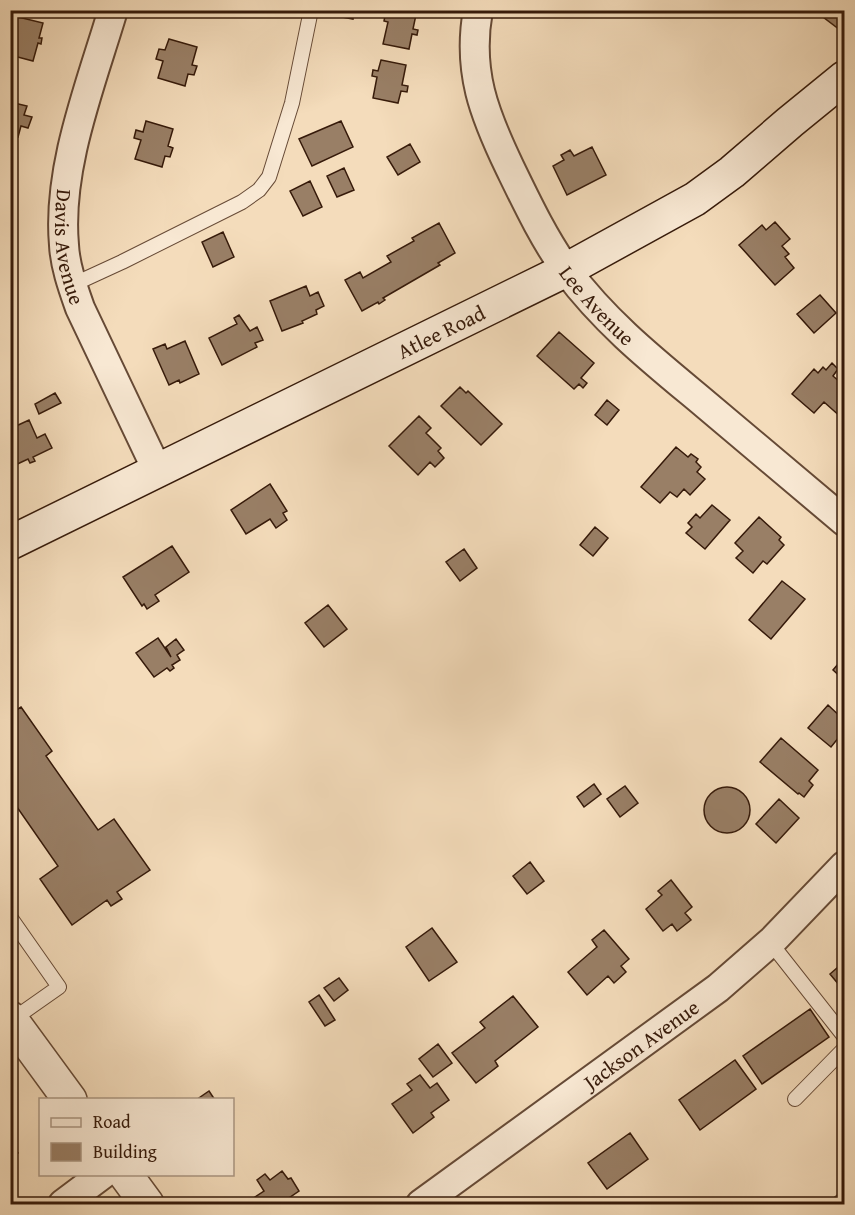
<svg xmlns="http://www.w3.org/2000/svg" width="855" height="1215" font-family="'Gentium Book Plus',serif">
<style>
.building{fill:#997f66;stroke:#361a0a;stroke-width:1.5}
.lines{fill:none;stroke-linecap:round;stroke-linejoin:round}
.service-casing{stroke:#664a36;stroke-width:16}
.minor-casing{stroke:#664a36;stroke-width:32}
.tertiary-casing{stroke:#664a36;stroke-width:36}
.secondary-casing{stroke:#361a0a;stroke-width:36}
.service{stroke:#f8e8d3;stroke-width:14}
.minor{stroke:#f8e8d3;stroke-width:28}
.tertiary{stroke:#f8e8d3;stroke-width:33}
.secondary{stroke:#f8e8d3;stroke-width:33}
.labels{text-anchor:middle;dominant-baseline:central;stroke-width:5;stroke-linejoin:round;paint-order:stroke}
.street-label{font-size:21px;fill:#361a0a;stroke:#f8e8d3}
</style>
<rect width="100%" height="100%" fill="#f4dcbb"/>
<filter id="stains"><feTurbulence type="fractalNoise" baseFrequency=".00333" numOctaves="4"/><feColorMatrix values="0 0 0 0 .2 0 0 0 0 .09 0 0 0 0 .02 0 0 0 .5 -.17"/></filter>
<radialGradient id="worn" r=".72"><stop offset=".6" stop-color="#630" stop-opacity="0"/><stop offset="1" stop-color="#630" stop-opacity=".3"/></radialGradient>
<path class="building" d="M 180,10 L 208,10 L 207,17 Z
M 327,10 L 354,10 L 353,19 L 326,14 Z
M 389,10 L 417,10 L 413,29 L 418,30 L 417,35 L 412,34 L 409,49 L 383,44 L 388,22 L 384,21 L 385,16 L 388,16 Z
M 827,10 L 844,10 L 844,33 L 823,17 Z
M 10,15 L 43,23 L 39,38 L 42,38 L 41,44 L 38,43 L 33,61 L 10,55 Z
M 169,39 L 197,47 L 192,65 L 197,66 L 194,75 L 188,74 L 185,86 L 158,78 L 163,61 L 156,59 L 159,49 L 165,50 Z
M 381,60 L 406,65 L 402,85 L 408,86 L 407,92 L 401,91 L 398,103 L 373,98 L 377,77 L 372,76 L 373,70 L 378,71 Z
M 10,102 L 27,106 L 24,115 L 32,117 L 28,128 L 21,126 L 18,137 L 10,135 Z
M 146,121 L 173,129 L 168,146 L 173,148 L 170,157 L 165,156 L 162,167 L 135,159 L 141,140 L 134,138 L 136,130 L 143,132 Z
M 341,121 L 353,147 L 312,166 L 299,139 Z
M 410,144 L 420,162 L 398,175 L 387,157 Z
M 592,147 L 606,175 L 567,195 L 553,166 L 564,160 L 561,155 L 570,150 L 574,156 Z
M 344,168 L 354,190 L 337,197 L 327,176 Z
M 310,181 L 322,207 L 303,216 L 290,191 Z
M 775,222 L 790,239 L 782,246 L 789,254 L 785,257 L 794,268 L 775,285 L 739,245 L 762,225 L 766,230 Z
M 439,223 L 455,253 L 438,263 L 440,265 L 383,298 L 385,300 L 379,304 L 378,302 L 362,311 L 345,280 L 360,272 L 363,278 L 391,262 L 387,256 L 414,241 L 412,238 Z
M 223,232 L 234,257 L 213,267 L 202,242 Z
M 306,286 L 310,296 L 318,292 L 324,306 L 316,310 L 317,314 L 302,321 L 303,323 L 282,331 L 270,301 Z
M 820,295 L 836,313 L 814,333 L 797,314 Z
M 239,315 L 250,331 L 257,327 L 263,340 L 255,343 L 257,347 L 222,365 L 209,338 L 237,324 L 234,318 Z
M 559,332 L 594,363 L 581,378 L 587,383 L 583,388 L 579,384 L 574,389 L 537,356 Z
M 185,341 L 199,374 L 180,383 L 179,380 L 169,385 L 153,349 L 165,344 L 167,349 Z
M 832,363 L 838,369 L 833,376 L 841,383 L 844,380 L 844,416 L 842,418 L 824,402 L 814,413 L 792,394 L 814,369 L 818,373 L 823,367 L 826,370 Z
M 460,387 L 466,393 L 468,391 L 502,424 L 481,445 L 441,406 Z
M 55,393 L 61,403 L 39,414 L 35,404 Z
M 607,400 L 619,410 L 607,425 L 595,415 Z
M 419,416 L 431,428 L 426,433 L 441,448 L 438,451 L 444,458 L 435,467 L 430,462 L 418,475 L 389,446 Z
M 29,420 L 37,438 L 45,434 L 52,448 L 33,457 L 35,461 L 30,463 L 28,459 L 11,467 L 10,438 L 17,435 L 14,427 Z
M 676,447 L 688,457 L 691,454 L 698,459 L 696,462 L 701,467 L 697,472 L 705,479 L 690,495 L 684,489 L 677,497 L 670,492 L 660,503 L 641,487 Z
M 270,484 L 287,511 L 283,513 L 287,520 L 276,528 L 270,519 L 246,534 L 231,510 Z
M 712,505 L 730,520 L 705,549 L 686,533 L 692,527 L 688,523 L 696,514 L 700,518 Z
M 759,517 L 781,537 L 779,540 L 784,545 L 767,564 L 763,561 L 753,573 L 736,558 L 743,551 L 735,543 Z
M 595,527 L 608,538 L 593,556 L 580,545 Z
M 172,546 L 189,572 L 155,595 L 159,601 L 147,609 L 144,604 L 142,606 L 123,577 Z
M 464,549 L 477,568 L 460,581 L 446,562 Z
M 782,581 L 805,599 L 771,639 L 749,620 Z
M 328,605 L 347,629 L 324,647 L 305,623 Z
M 158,638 L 171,657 L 166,647 L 176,639 L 184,650 L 177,655 L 180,660 L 172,665 L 174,668 L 170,671 L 167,668 L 154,677 L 136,653 Z
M 844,657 L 844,680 L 833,670 Z
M 828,705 L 844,720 L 844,731 L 831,747 L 808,728 Z
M 21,707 L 52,751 L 46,756 L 98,830 L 114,819 L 150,870 L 117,892 L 122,899 L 111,906 L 107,900 L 72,925 L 40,879 L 58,866 L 10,797 L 10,724 L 13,722 L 10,714 Z
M 781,738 L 818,770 L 809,781 L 813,785 L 804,797 L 799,793 L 798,794 L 760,762 Z
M 594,784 L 601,794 L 584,807 L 577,797 Z
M 625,786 L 638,803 L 620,817 L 607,799 Z
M704 810a23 23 0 1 1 46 0a23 23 0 1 1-46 0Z
M 779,799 L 799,818 L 776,843 L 756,824 Z
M 530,862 L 544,881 L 527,894 L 513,876 Z
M 671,880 L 692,907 L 685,913 L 691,920 L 677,931 L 672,924 L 663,931 L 646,909 L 662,895 L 658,891 Z
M 432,928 L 457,962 L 429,981 L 406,947 Z
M 604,930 L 629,959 L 621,966 L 626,972 L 614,983 L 608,976 L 587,995 L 568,972 L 597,947 L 592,940 Z
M 844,962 L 844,991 L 830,974 Z
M 339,978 L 348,990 L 334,1001 L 324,988 Z
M 319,995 L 335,1020 L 325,1026 L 309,1002 Z
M 513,996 L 538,1027 L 495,1061 L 498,1066 L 476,1083 L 452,1053 L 485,1028 L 480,1022 Z
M 810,1009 L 829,1037 L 762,1084 L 743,1056 Z
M 438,1044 L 452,1063 L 433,1077 L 419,1059 Z
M 735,1060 L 756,1089 L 700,1130 L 679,1100 Z
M 420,1075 L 430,1088 L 437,1083 L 449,1100 L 431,1113 L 434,1117 L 413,1133 L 392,1104 L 412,1090 L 407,1084 Z
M 209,1091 L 215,1100 L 196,1100 Z
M 630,1133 L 648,1159 L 607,1189 L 588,1163 Z
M 10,1143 L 18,1153 L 10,1160 Z
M 282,1171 L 288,1179 L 291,1178 L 299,1191 L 289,1198 L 294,1204 L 255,1204 L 252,1199 L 264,1191 L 257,1180 L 265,1174 L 270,1180 Z"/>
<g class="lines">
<defs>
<path id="service" d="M 72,285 L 122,262 L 242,202 L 259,190 L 269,177 L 292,103 L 311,10
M 10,917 L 59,987 L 12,1020
M 770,942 L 844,1036
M 795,1099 L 844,1049
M 838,1204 L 844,1199"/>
<g id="minor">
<path id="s1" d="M 113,10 C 91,84 57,168 64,245 C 65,266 73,288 80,308 L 158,472"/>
<path id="s2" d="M 478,10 C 467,71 484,114 510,168 C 527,203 544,239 567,271 C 604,321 651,359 698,398 C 747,439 796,480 844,521"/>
<path d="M 63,1204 L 103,1174"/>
<path id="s3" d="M 421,1204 L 718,988 L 773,940 L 844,866"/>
</g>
<path id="tertiary" d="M 10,1018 L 70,1100
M 125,1174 L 147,1204"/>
<g id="secondary">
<path id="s4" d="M 10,543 L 566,270 L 695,199 L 732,172 L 790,122 L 844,78"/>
</g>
</defs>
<use href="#service" class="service-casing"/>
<use href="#minor" class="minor-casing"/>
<use href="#tertiary" class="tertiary-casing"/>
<use href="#secondary" class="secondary-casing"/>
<use href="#service" class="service"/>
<use href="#minor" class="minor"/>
<use href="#tertiary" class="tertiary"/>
<use href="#secondary" class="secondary"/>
</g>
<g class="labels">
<g class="street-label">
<text stroke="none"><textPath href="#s1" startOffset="244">Davis Avenue</textPath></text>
<text stroke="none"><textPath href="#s2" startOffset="328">Lee Avenue</textPath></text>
<text stroke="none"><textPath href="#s4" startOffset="480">Atlee Road</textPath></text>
<text stroke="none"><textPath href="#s3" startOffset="272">Jackson Avenue</textPath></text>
</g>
</g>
<rect width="855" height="1215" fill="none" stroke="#f4dcbb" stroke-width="36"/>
<rect x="12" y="12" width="831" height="1191" fill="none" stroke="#361a0a" stroke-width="3"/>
<rect x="18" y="18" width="819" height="1179" fill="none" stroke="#361a0a" stroke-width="1.5"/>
<rect x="39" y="1098" width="195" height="78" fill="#f8e8d3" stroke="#aa9683" stroke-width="1.5"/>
<rect x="51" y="1118" width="30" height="9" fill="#f8e8d3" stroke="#aa9683" stroke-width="1.5"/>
<text x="93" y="1128" font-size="18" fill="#361a0a">Road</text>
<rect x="51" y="1143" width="30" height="18" fill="#997f66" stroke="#aa9683" stroke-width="1.5"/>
<text x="93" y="1158" font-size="18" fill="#361a0a">Building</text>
<rect width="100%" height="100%" filter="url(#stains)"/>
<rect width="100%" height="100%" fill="url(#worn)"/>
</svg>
